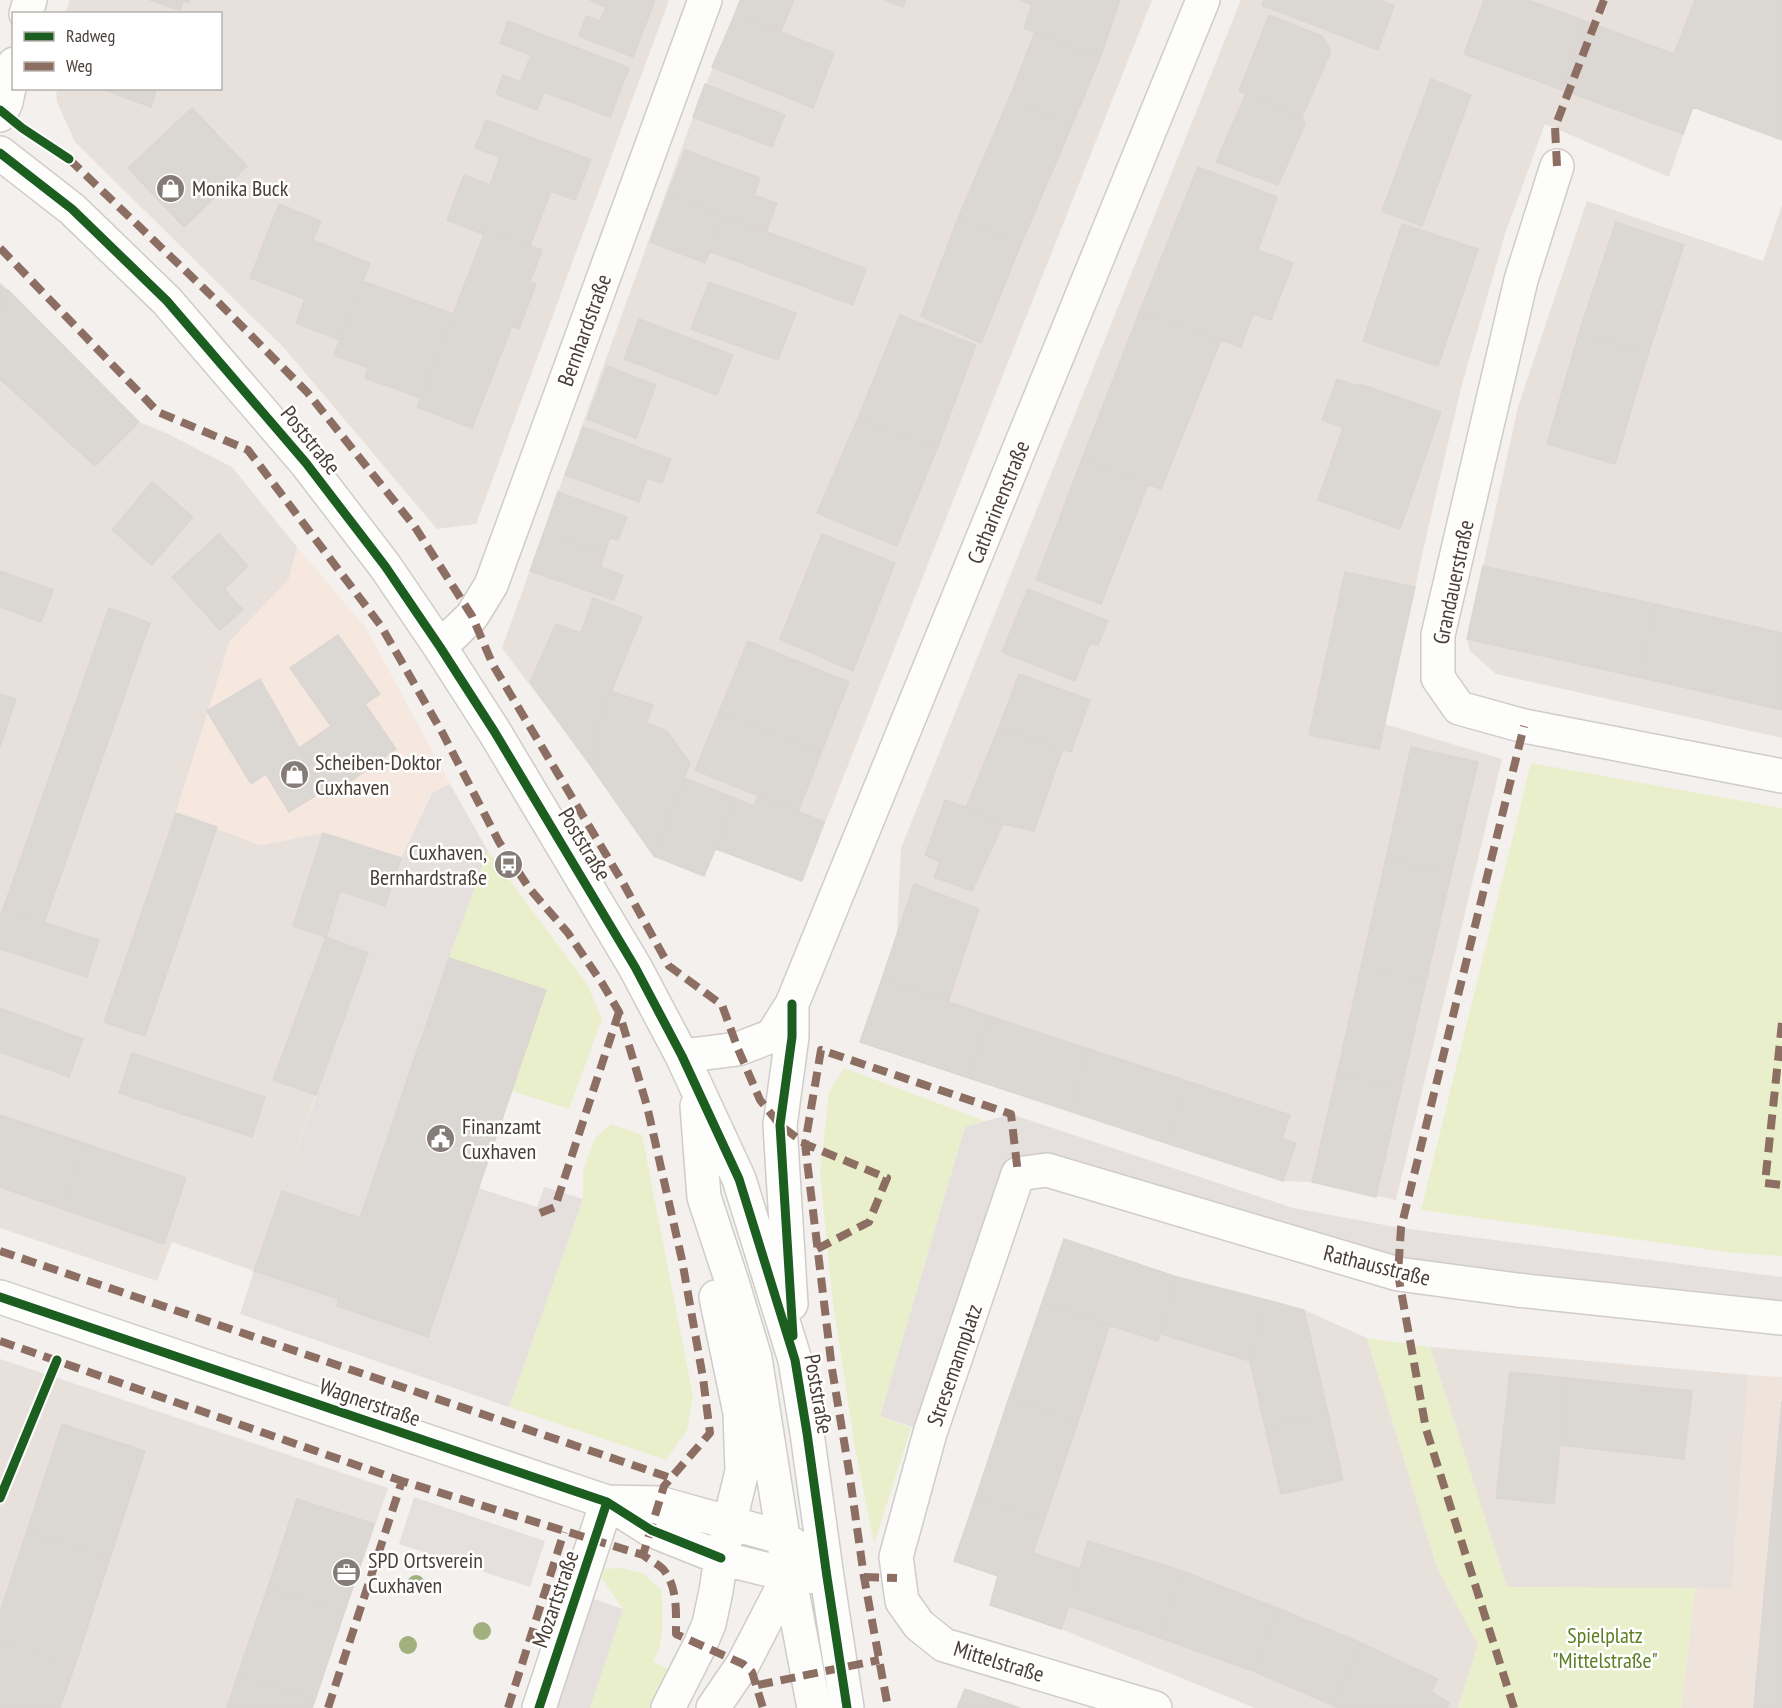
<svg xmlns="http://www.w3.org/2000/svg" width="1782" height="1708" font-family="'PT Sans Narrow',sans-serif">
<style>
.residential{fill:#e8e0da}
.commercial{fill:#f6e7df}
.education{fill:#eee4db}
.green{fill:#eaefcb}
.parking{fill:#e5e0de}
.building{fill:#dbd7d3;stroke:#dcd6d2;stroke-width:1.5}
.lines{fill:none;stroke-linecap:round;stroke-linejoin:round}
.minor-casing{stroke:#d0ccc9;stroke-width:36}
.minor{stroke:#fdfdfc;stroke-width:33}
.quiet{stroke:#8d6e63;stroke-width:8;stroke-dasharray:15 8;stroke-linecap:butt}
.cycleway-casing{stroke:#fff;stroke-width:13}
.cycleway{stroke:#1b5e20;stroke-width:9}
.tree{fill:#a0b17d}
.labels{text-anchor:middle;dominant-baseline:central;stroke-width:5;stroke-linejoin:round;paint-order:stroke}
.poi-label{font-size:22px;fill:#4b3e37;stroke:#fff;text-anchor:start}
.street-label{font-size:22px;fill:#4b3e37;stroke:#fff}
.park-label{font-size:22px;fill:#5d7e22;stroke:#fff}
</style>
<rect width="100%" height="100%" fill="#f3f0ed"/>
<path class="residential" d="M 70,0 L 669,0 L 476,524 L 437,529 L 285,349 L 75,142 L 57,102 L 56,89 L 220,88 L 220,14 L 65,13 Z
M 740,0 L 1152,0 L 802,881 L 716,849 L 704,876 L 654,856 L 593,769 L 502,648 L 693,117 Z
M 1241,0 L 1782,0 L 1693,107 L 1669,177 L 1545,124 L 1505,234 L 1462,384 L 1427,533 L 1385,724 L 1502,759 L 1396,1200 L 1312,1182 L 1283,1181 L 860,1042 L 897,934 L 901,848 Z
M 1587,201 L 1763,261 L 1782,205 L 1782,738 L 1496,674 L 1470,651 L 1467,639 L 1518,407 Z
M 0,282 L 139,422 L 166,433 L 232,467 L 297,547 L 289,579 L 230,641 L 176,813 L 260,845 L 323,833 L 401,858 L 385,906 L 341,892 L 368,953 L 316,1095 L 254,1271 L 172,1242 L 157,1281 L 0,1228 Z
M 1064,1239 L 1177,1277 L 1304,1310 L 1367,1338 L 1437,1567 L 1478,1645 L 1458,1708 L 1255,1708 L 1061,1629 L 990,1605 L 997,1576 L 954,1561 Z
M 1430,1347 L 1748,1375 L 1732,1590 L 1507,1587 Z
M 0,1359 L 388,1488 L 312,1708 L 0,1708 Z"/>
<path class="commercial" d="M 297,547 L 366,628 L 450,784 L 431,793 L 401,858 L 323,833 L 260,845 L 176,813 L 230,641 L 289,579 Z"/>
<path class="education" d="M 1748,1375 L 1782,1377 L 1782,1708 L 1681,1708 L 1695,1588 L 1732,1589 Z"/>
<path class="green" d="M 1531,763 L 1782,808 L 1782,1256 L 1735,1253 L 1421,1210 Z
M 488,851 L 587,984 L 602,1019 L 569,1109 L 512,1091 L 546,990 L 449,958 Z
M 844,1068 L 985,1121 L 965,1127 L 880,1416 L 911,1428 L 874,1544 L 854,1442 L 832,1295 L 820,1174 L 829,1092 Z
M 611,1124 L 642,1135 L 693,1396 L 687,1430 L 666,1460 L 509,1407 L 583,1199 L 583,1170 L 595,1138 Z
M 1367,1338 L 1430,1347 L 1507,1587 L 1695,1588 L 1681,1708 L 1458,1708 L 1478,1645 L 1437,1567 Z
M 620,1568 L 643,1573 L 661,1590 C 663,1611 665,1645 653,1662 L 673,1671 L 654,1708 L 590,1708 L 623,1609 L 600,1576 L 604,1569 Z"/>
<path class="parking" d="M 450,784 L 488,851 L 449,958 L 360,1218 L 282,1191 L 368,953 L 326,937 L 340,891 L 385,906 L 401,858 L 432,793 Z
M 1011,1114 L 1293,1208 L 1401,1228 L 1782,1277 L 1782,1318 L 1517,1290 L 1018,1174 L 930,1433 L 880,1416 L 965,1127 Z
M 544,1187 L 583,1199 L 509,1407 L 240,1314 L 254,1271 L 339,1299 L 337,1306 L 427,1337 L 478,1188 L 537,1207 Z
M 414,1497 L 545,1541 L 530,1587 L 399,1544 Z
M 577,1593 L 623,1609 L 590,1708 L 539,1708 Z"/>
<path class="building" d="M 150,0 L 189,0 L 189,3 L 183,1 L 180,10 Z
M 590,0 L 655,0 L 633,57 L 579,36 L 586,16 L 600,21 L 606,7 Z
M 740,0 L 794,0 L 780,33 L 735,14 Z
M 885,0 L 906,0 L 903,7 Z
M 1020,0 L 1120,0 L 1100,58 L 1024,28 L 1032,5 Z
M 1264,0 L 1380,0 L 1394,6 L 1378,50 L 1262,5 Z
M 1484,0 L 1528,0 L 1585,21 L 1560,89 L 1464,54 Z
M 1695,0 L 1782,0 L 1782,140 L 1693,107 L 1683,134 L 1560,89 L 1585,21 L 1674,54 Z
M 735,14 L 834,53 L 813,108 L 712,67 Z
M 1269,15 L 1322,36 L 1331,51 L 1302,117 L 1239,91 Z
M 508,21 L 629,68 L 610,117 L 544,92 L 537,110 L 496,94 L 503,75 L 520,82 L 531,55 L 500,43 Z
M 1035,32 L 1100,58 L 1072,125 L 1009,99 Z
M 1431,79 L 1471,95 L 1422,226 L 1382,211 Z
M 705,84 L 785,115 L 772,147 L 693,117 Z
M 99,88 L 157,88 L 151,107 Z
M 1246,94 L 1302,117 L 1305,124 L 1278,185 L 1216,162 Z
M 1009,99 L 1072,125 L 1021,244 L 958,218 Z
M 192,108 L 247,166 L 184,227 L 128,168 Z
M 486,120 L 591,160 L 575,200 L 551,191 L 530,246 L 486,229 L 483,234 L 447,220 L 464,175 L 490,185 L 500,157 L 475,148 Z
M 685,150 L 760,178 L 754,195 L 777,203 L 766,232 L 668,194 Z
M 1198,167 L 1277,197 L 1258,250 L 1293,263 L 1271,320 L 1253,314 L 1241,347 L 1140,311 Z
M 668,194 L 723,215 L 705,263 L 650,242 Z
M 279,204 L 321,221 L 313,240 L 370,263 L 340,340 L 296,323 L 305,299 L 250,278 Z
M 723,215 L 866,269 L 853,305 L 709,251 Z
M 958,218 L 1021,244 L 981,343 L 921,316 Z
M 1616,222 L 1684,245 L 1648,354 L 1579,333 Z
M 1402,224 L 1478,249 L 1438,366 L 1363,341 Z
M 486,229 L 542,250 L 530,282 L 536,284 L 519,329 L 512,326 L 472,428 L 417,407 Z
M 363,281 L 453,314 L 421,398 L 365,378 L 368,368 L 334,355 Z
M 709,282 L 796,313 L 778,360 L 691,329 Z
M 0,286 L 9,291 L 0,310 Z
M 9,291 L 139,422 L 95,466 L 0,379 L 0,310 Z
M 1140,311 L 1221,340 L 1161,489 L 1082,459 Z
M 900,315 L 976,345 L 937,449 L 858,418 Z
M 639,319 L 733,355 L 717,395 L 624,359 Z
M 1579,333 L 1648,354 L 1615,464 L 1547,444 Z
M 607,366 L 656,385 L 636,438 L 587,419 Z
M 1337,379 L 1354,385 L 1360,384 L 1441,412 L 1400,529 L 1318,500 L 1343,427 L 1322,420 Z
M 858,418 L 937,449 L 897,546 L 817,513 Z
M 583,427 L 671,459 L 662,483 L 647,478 L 639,502 L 565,475 Z
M 1082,459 L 1148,484 L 1101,604 L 1036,580 Z
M 152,482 L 193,517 L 152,565 L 112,530 Z
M 558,492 L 627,517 L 618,540 L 610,537 L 605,553 L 544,532 Z
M 544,532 L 605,553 L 600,567 L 623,575 L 614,600 L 530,571 Z
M 219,534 L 248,566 L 224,589 L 243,610 L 220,630 L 172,577 Z
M 822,534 L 895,563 L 853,671 L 780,639 Z
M 1483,566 L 1655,604 L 1638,677 L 1467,639 Z
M 0,571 L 53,590 L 41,622 L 0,607 Z
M 1345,572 L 1415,587 L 1379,749 L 1309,735 Z
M 1028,589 L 1108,621 L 1098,645 L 1090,644 L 1075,681 L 1002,652 Z
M 593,598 L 642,617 L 597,726 L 593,769 L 530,682 L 556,624 L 581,633 Z
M 1655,604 L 1782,633 L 1782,710 L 1638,677 Z
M 109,608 L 150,623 L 44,923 L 3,909 Z
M 338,635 L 380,694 L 365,704 L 396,749 L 327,798 L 319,786 L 323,783 L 299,748 L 331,726 L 290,668 Z
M 748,641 L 849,682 L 821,753 L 719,712 Z
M 1019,674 L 1090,700 L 1071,752 L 999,727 Z
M 260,679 L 299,748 L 323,783 L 319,786 L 323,791 L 289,812 L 266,774 L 251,784 L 207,711 Z
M 610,691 L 653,705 L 646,723 L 667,731 L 690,763 L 654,856 L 593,769 L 597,726 Z
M 0,694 L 16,699 L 0,747 Z
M 719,712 L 821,753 L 798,812 L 695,770 Z
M 999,727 L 1063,749 L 1034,831 L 1003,824 L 966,807 Z
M 1411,747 L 1478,762 L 1451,874 L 1386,859 Z
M 685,778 L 736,799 L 704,876 L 654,856 Z
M 758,795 L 824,822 L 802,881 L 716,849 L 736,799 L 754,806 Z
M 945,800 L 966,807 L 1003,824 L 972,891 L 934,877 L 940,862 L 925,855 Z
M 176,813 L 217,827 L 145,1036 L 104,1022 Z
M 323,833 L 401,858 L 385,906 L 340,891 L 326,937 L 293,926 Z
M 1386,859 L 1451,874 L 1426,981 L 1361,967 Z
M 914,884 L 979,909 L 948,1002 L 882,979 Z
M 3,909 L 99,940 L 87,977 L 0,949 L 0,917 Z
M 326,937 L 368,953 L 316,1095 L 273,1080 Z
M 449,958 L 546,990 L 428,1337 L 337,1306 L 339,1299 L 254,1271 L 282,1191 L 360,1218 Z
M 1361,967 L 1426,981 L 1401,1089 L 1337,1074 Z
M 882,979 L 990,1016 L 969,1078 L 860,1042 Z
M 0,1008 L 83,1039 L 69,1077 L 0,1052 Z
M 990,1016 L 1089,1049 L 1069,1111 L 969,1078 Z
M 1089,1049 L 1187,1081 L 1166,1143 L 1069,1111 Z
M 132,1053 L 265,1097 L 252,1137 L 119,1093 Z
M 1337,1074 L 1401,1089 L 1376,1197 L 1312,1182 Z
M 1187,1081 L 1290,1115 L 1282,1139 L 1296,1143 L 1283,1181 L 1166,1143 Z
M 0,1115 L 84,1143 L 63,1209 L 0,1187 Z
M 84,1143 L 186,1178 L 164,1244 L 63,1209 Z
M 1064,1239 L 1177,1277 L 1158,1341 L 1042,1303 Z
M 1177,1277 L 1267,1300 L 1250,1361 L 1161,1334 Z
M 1267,1300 L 1304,1310 L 1328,1413 L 1265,1427 L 1250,1361 Z
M 1042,1303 L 1110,1324 L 1078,1422 L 1009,1398 Z
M 1510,1372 L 1567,1378 L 1554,1504 L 1496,1498 Z
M 1567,1378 L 1692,1391 L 1684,1459 L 1560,1445 Z
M 1009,1398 L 1078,1422 L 1044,1521 L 976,1497 Z
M 1782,1401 L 1782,1708 L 1754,1708 Z
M 1328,1413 L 1343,1480 L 1281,1494 L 1265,1427 Z
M 62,1424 L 145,1451 L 110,1558 L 27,1531 Z
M 976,1497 L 1044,1521 L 1033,1553 L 1081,1569 L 1061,1629 L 990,1605 L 998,1576 L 954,1561 Z
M 297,1499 L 374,1524 L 344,1613 L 268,1587 Z
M 27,1531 L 110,1558 L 75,1665 L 0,1640 L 0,1612 Z
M 1088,1541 L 1182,1571 L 1158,1637 L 1069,1606 Z
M 1182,1571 L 1278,1608 L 1253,1671 L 1158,1637 Z
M 268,1587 L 344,1613 L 315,1700 L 238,1674 Z
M 1278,1608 L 1361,1643 L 1332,1705 L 1253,1671 Z
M 0,1640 L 75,1665 L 60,1708 L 0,1708 Z
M 1361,1643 L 1438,1679 L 1431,1692 L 1449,1703 L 1447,1708 L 1339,1708 L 1332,1705 Z
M 238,1674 L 315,1700 L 312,1708 L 227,1708 Z
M 965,1689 L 1020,1708 L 957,1708 Z"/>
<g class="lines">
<defs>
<path id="minor" d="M 26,14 L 30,0
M 0,115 L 6,102 L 14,64
M 0,153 L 72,209 L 167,301 L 306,463 L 385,566 L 440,647 L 494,731 L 635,967 L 682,1056 L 739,1179 L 795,1360 L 807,1433 L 827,1577 L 847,1708
M 1557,166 L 1521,280 L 1438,635 L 1438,678 L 1459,708 L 1524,726 L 1782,776
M 440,647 L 472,616 L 491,585 L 705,0
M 682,1056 L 738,1049 L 772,1036 L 792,1004 L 1203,0
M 697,1106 L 704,1197 L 733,1285 L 755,1358 L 789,1575 L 814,1708
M 0,1297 L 607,1502 L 651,1530 L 721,1558 L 789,1575 L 827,1577
M 791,1304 L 780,1125 L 792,1037 L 792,1006
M 607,1502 L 659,1503 L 784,1538 L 800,1550
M 539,1708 L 607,1502
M 668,1708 L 700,1645 L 709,1624 L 716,1591 L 721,1558 L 742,1471 L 740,1413 L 716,1297
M 713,1708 L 743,1664 L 789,1575
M 1155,1708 L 944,1645 L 919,1625 L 902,1601 L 896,1557 L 930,1433 L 1018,1174 L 1047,1170 L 1398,1274 L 1517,1290 L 1782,1318"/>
</defs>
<use href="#minor" class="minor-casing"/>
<use href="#minor" class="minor"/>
<path class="quiet" d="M 69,159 L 218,302 L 307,392 L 415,527 L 472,616 L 493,665 L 623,883 L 669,966 L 722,1005 L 738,1049 L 760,1100 L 780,1125 L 805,1144 L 832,1369 L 849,1471 L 864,1577 L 888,1708
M 1557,166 L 1555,127 L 1604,0
M 0,248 L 158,412 L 248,450 L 381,626 L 442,732 L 499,842 L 529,888 L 568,933 L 602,983 L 619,1012 L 647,1106 L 682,1260 L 703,1378 L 710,1433 L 664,1486 L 643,1555
M 1782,1023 L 1765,1183 L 1782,1185
M 540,1213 L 555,1207 L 619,1012
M 817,1249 L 869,1222 L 887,1178 L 805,1144 L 821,1050 L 1011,1114 L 1018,1174
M 0,1251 L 671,1478
M 0,1341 L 402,1481
M 864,1577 L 897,1578
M 758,1685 L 879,1660
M 328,1708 L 402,1481 L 643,1555 C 649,1560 658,1564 663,1569 C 678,1587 676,1613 676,1634 L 743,1664 L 752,1672 L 763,1708
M 508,1708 L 564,1532
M 1514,1708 L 1426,1429 L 1398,1274 L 1401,1228 L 1524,726"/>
<defs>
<path id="cycleway" d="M 0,110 L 22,128 L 69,159
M 0,153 L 72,209 L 167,301 L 306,463 L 385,566 L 440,647 L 494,731 L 635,967 L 682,1056 L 739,1179 L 795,1360 L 807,1433 L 827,1577 L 847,1708
M 792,1004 L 792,1037 L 780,1125 L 793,1336
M 0,1297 L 607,1502 L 651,1530 L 721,1558
M 0,1498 L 57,1360
M 539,1708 L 607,1502"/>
</defs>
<use href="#cycleway" class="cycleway-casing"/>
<use href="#cycleway" class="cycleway"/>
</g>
<g class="tree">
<circle cx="416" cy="1584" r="9"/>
<circle cx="482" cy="1631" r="9"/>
<circle cx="408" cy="1645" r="9"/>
</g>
<defs>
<symbol id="shop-disc" viewBox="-11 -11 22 22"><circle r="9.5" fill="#867c77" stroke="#fff"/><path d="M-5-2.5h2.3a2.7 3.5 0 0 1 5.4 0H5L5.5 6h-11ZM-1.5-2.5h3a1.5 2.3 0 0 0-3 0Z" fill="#fff"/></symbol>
<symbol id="bus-disc" viewBox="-11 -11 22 22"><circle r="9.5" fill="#867c77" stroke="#fff"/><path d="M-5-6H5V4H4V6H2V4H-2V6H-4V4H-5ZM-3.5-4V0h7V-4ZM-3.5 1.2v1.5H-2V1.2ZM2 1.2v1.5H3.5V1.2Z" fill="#fff"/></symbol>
<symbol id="civic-disc" viewBox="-11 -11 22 22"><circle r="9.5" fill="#867c77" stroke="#fff"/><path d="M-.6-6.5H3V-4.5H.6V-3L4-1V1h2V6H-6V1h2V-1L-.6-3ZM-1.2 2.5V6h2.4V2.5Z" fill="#fff"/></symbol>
<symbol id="office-disc" viewBox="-11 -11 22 22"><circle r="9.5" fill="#867c77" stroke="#fff"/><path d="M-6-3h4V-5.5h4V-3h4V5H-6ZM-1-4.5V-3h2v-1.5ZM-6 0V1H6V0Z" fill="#fff"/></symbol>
</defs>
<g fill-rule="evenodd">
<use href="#shop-disc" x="154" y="172" width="33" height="33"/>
<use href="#shop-disc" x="278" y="758" width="33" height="33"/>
<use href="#bus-disc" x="492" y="848" width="33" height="33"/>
<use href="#civic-disc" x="424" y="1122" width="33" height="33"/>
<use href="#office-disc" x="330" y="1556" width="33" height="33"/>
</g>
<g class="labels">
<g class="poi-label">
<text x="192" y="188">Monika Buck</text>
<text x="315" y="762">Scheiben-Doktor<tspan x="315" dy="25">Cuxhaven</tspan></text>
<text x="487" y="852" text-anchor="end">Cuxhaven,<tspan x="487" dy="25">Bernhardstraße</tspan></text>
<text x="462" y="1126">Finanzamt<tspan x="462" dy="25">Cuxhaven</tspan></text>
<text x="368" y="1560">SPD Ortsverein<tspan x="368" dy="25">Cuxhaven</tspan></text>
</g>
<g class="street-label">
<text transform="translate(584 330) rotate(-70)">Bernhardstraße</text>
<text transform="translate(311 440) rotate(51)">Poststraße</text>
<text transform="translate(998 502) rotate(-68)">Catharinenstraße</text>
<text transform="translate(1453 582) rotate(-78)">Grandauerstraße</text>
<text transform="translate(585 844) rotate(59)">Poststraße</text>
<text transform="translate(1377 1265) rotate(14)">Rathausstraße</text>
<text transform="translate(954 1365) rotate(-71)">Stresemannplatz</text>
<text transform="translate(819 1394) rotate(80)">Poststraße</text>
<text transform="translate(370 1402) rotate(19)">Wagnerstraße</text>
<text transform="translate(555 1599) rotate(-71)">Mozartstraße</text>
<text transform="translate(999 1661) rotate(17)">Mittelstraße</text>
</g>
<g class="park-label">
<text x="1605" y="1635">Spielplatz<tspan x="1605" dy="25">"Mittelstraße"</tspan></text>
</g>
</g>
<rect x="12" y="12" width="210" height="78" fill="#ffffff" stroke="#b7b2af" stroke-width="1.5"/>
<rect x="24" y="32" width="30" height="9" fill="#1b5e20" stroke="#b7b2af" stroke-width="1.5"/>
<text x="66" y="42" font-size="18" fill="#4b3e37">Radweg</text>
<rect x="24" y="62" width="30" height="9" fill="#8d6e63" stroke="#b7b2af" stroke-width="1.5"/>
<text x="66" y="72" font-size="18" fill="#4b3e37">Weg</text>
</svg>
